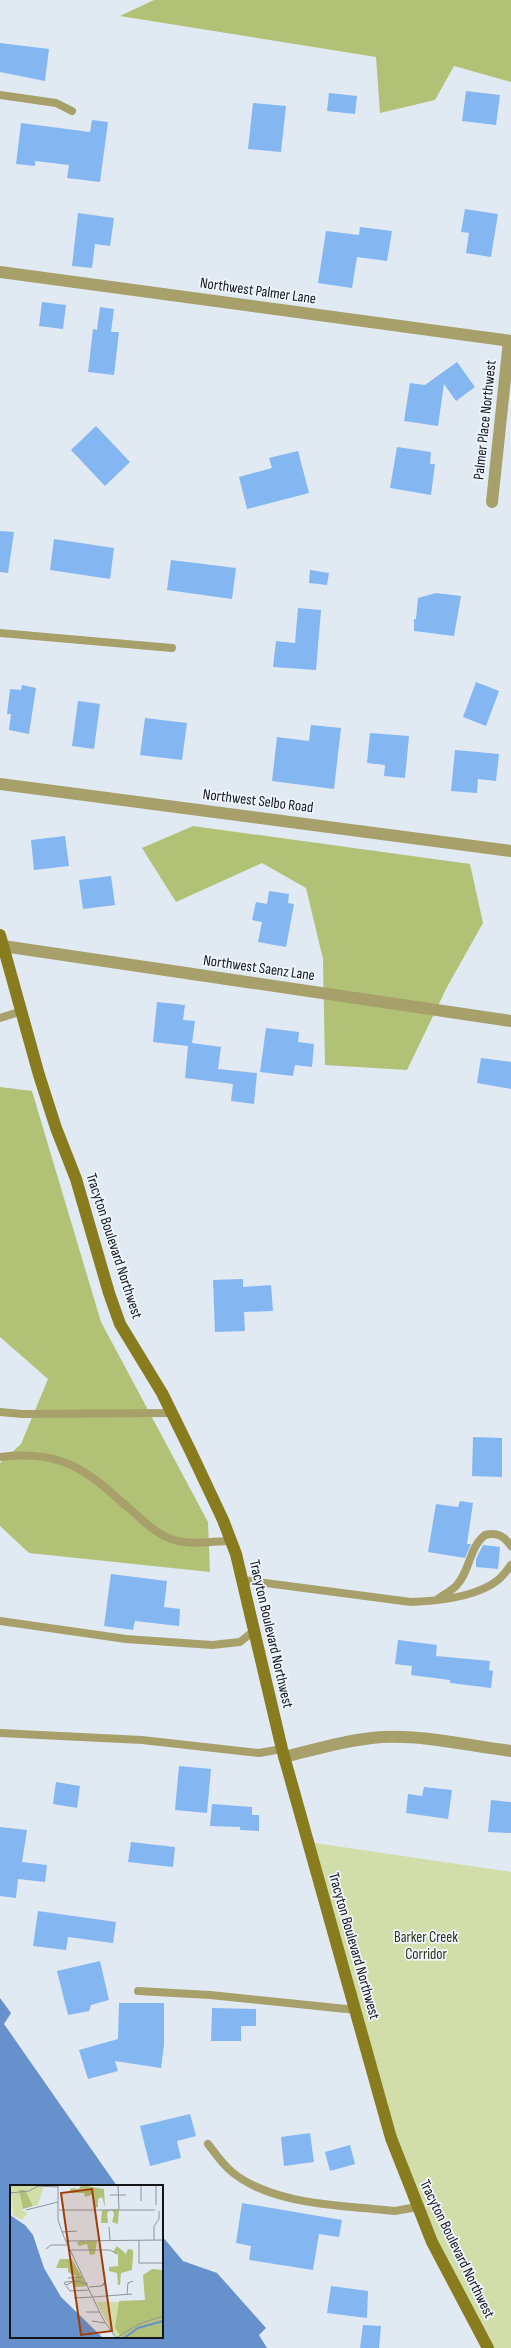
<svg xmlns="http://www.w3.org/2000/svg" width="511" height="2348" font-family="'Sofia Sans Condensed',sans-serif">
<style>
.green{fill:#d1deaa}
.forest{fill:#b1c277}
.water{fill:#6791cd}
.building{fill:#84b7f2}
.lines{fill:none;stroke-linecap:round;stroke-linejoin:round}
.service{stroke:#a7a06a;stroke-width:8}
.minor{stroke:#a7a06a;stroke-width:12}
.secondary{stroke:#887c1f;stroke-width:12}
.labels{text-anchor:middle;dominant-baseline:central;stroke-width:3.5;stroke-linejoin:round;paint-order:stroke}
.street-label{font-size:15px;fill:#131519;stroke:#f0f6fe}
.park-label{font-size:15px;fill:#2e3514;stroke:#f0f6fe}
.inset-river{fill:none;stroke:#6791cd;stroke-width:2}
.inset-road{fill:none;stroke:#8f949b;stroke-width:1}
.view{fill:#a13e06;fill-opacity:0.15;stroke:#a13e06;stroke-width:2}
.inset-edge{fill:none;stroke:#131519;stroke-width:2}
</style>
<rect width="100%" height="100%" fill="#e1e9f2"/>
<path class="green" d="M 308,1842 L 511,1872 L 511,2348 L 488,2348 L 417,2207 Z"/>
<path class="forest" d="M 154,0 L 511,0 L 511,82 L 454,66 L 435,100 L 380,113 L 376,57 L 120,16 Z
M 193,826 L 470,864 L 483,923 L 447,987 L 407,1070 L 325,1065 L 323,959 L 306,888 L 262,863 L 176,902 L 142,848 Z
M 0,1087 L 32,1091 L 101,1322 L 208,1522 L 210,1572 L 29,1553 L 0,1526 L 0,1463 L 21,1444 L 48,1379 L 0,1337 Z"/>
<path class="water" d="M 0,1998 L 11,2013 L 4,2024 L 117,2186 L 11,2186 L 11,2337 L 162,2337 L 162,2236 L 183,2261 L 217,2273 L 266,2328 L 259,2335 L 267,2348 L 0,2348 Z"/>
<path class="building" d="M 0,43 L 49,49 L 45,81 L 0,72 Z
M 466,91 L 500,95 L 496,125 L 462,121 Z
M 329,93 L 357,96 L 355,114 L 327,111 Z
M 253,103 L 286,106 L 281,152 L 248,149 Z
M 92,120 L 108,122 L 100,182 L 67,178 L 69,165 L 35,161 L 35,166 L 16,164 L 21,123 L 90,132 Z
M 465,209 L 498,214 L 491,257 L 466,253 L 469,233 L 461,232 Z
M 78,213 L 114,218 L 110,246 L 95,244 L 92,268 L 72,266 Z
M 360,227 L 392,231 L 387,261 L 357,257 L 352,288 L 318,283 L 326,231 L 359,235 Z
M 42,302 L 66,305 L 63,329 L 39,326 Z
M 100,307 L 114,309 L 111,332 L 119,332 L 114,375 L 88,372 L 93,329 L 97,330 Z
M 457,362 L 475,387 L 456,401 L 444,384 L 438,426 L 404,421 L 410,383 L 425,385 Z
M 96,426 L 130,462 L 105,486 L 71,450 Z
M 397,447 L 431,452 L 430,464 L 435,464 L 431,495 L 390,488 Z
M 298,451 L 309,493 L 247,509 L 239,477 L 272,468 L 269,458 Z
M 0,531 L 14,532 L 8,573 L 0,572 Z
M 54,539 L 114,548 L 110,579 L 50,570 Z
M 171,560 L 236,568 L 232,599 L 167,590 Z
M 310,570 L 329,573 L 327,585 L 309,583 Z
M 436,593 L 461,596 L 454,636 L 414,631 L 414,619 L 416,619 L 418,598 Z
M 298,608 L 321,610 L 316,670 L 273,667 L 276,641 L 295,643 Z
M 476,682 L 499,691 L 486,726 L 463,717 Z
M 22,685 L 36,688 L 29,734 L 9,730 L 11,714 L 7,714 L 10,689 L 21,690 Z
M 78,701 L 100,704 L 94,749 L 72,746 Z
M 145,718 L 187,723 L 182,760 L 140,755 Z
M 311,725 L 341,728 L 334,789 L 272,781 L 277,737 L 309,741 Z
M 370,733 L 409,736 L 405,778 L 384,776 L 385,765 L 367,763 Z
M 455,750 L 499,754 L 496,781 L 478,779 L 477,793 L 451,791 Z
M 65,836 L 69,866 L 34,870 L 31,840 Z
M 111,876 L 115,905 L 83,909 L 79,880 Z
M 269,891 L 289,894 L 288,903 L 294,904 L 286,947 L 258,942 L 262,922 L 252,920 L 256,902 L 267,904 Z
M 157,1002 L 185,1005 L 183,1020 L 195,1021 L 192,1043 L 221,1047 L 218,1069 L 257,1073 L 254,1104 L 231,1101 L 233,1084 L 185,1078 L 188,1046 L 153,1042 Z
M 266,1028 L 299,1032 L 298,1042 L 314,1044 L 312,1067 L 295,1065 L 293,1076 L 260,1072 Z
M 481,1058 L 511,1062 L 511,1089 L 477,1083 Z
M 243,1279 L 243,1287 L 271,1285 L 273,1311 L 244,1312 L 245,1331 L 215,1332 L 213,1280 Z
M 473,1437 L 502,1438 L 502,1477 L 472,1476 Z
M 460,1501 L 473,1503 L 467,1544 L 471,1544 L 465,1558 L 428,1552 L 436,1504 L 458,1507 Z
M 483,1545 L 500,1547 L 498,1569 L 476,1567 L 476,1559 Z
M 111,1574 L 167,1581 L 164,1607 L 180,1609 L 179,1626 L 135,1621 L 133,1630 L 104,1626 Z
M 398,1640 L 437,1645 L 436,1656 L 490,1661 L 489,1670 L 493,1671 L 491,1688 L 450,1683 L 450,1680 L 411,1675 L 412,1666 L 395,1664 Z
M 179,1766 L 211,1769 L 207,1813 L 175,1810 Z
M 56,1782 L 80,1786 L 77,1808 L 53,1804 Z
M 424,1787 L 452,1790 L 448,1819 L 406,1813 L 408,1794 L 422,1796 Z
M 491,1800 L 511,1802 L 511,1833 L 488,1832 Z
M 212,1804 L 252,1807 L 252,1815 L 259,1815 L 259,1831 L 240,1830 L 240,1827 L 210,1826 Z
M 0,1827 L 27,1830 L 22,1862 L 47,1865 L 45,1882 L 18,1879 L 16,1898 L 0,1896 Z
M 131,1842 L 175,1847 L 173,1867 L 128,1862 Z
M 38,1911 L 116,1922 L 113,1943 L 68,1937 L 66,1950 L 33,1946 Z
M 100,1961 L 109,2000 L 91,2005 L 89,2011 L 68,2015 L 57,1971 Z
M 119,2003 L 164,2003 L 164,2045 L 161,2068 L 115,2061 L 118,2071 L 88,2079 L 79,2050 L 118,2039 Z
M 212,2008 L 256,2009 L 256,2026 L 241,2026 L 241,2041 L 211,2041 Z
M 190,2114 L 196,2136 L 177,2141 L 181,2158 L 150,2166 L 140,2126 Z
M 310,2133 L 314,2162 L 284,2166 L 281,2137 Z
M 350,2145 L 355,2164 L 330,2171 L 325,2152 Z
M 242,2203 L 342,2220 L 339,2237 L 319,2234 L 313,2270 L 249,2260 L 251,2246 L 236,2243 Z
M 331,2286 L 368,2291 L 367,2318 L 327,2313 Z
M 363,2325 L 381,2326 L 379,2348 L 360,2348 Z"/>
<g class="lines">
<path class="service" d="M 0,95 L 56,103 L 72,111
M 0,633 L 172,648
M 0,1018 L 22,1011
M 0,1412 L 22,1414 L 172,1413
M 0,1457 C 64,1449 87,1471 132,1511 C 144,1521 155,1533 171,1539 C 189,1546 212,1541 231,1541
M 243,1580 L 411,1602 C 437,1601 477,1597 498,1580 C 503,1576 507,1570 511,1565
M 438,1599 C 443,1595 451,1591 456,1586 C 470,1572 469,1547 485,1535 C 497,1532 504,1536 511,1546
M 0,1621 L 126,1639 L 212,1645 L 240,1642 L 255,1630
M 0,1733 L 142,1740 L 259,1753 L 282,1749
M 138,1991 L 210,1995 L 356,2010
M 208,2144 C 215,2153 222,2164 232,2172 C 271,2204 336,2205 384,2210 L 395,2211 L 417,2207"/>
<path class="minor" d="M 0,272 L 511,341
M 492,502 L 509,341
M 0,784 L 511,851
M 3,946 L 511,1021
M 284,1757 C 317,1749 350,1739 383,1737 C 426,1735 469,1746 511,1751"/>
<path class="secondary" d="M 0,935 L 39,1075 L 56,1128 L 76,1179 L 109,1293 L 120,1324 L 162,1393 L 190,1450 L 223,1520 L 236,1554 L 282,1749 L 391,2138 L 432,2242 L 488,2348"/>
</g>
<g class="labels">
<g class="street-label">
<text transform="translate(258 291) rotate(8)">Northwest Palmer Lane</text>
<text transform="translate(485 420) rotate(-84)">Palmer Place Northwest</text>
<text transform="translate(258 801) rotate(7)">Northwest Selbo Road</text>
<text transform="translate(259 968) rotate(8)">Northwest Saenz Lane</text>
<text transform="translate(114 1246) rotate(72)">Tracyton Boulevard Northwest</text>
<text transform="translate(271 1634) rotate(77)">Tracyton Boulevard Northwest</text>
<text transform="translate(354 1946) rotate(74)">Tracyton Boulevard Northwest</text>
<text transform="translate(457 2249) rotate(64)">Tracyton Boulevard Northwest</text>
</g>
<g class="park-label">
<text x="426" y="1937">Barker Creek<tspan x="426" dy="17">Corridor</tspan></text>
</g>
</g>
<g transform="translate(10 2185)">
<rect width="153" height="153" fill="#e1e9f2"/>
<path d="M 34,0 L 28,20 L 23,21 L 15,5 L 9,5 L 13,26 L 18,28 L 12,35 L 3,30 L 0,1 ZM 86,117 L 153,117 L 153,153 L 106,153 Z" fill="#d1deaa"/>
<path d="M 71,0 L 94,4 L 95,22 L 92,12 L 88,14 L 88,22 L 84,23 L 84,9 L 75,12 L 74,8 L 59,8 L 61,3 L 69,4 ZM 9,5 L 15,5 L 23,21 L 13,24 ZM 109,24 L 108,39 L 102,37 L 104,30 L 103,26 L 100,25 L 97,28 L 98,38 L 91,38 L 92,25 ZM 70,56 L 87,56 L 85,69 L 80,70 L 77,59 L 69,61 L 67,58 ZM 107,61 L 116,69 L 118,64 L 123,65 L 123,71 L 122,85 L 111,88 L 110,100 L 108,100 L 107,88 L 99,86 L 99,82 L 108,81 L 108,69 L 103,67 ZM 50,74 L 62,74 L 77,101 L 66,102 L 62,99 L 66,91 L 58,87 L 58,83 L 46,83 ZM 142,84 L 153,85 L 153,153 L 112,153 L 105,143 L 109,116 L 135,115 L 133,90 Z" fill="#b1c277"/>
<path d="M 0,30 L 15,40 L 23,50 L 34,83 L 51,112 L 93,153 L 0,153 Z" fill="#6791cd"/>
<path class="inset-river" d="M 114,153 L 128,143 L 153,136"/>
<path class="inset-road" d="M 48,0 L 48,35 L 54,52 L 93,134 L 106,153M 108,0 L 109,24M 131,0 L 131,16M 146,0 L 146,20M 0,8 L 19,6 L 28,1 L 48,2M 100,10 L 116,10M 16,25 L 48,17M 49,25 L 145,25M 99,42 L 100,55M 52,47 L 67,46M 129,55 L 129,78 L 153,78M 144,55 L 144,41 L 149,34 L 149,26M 56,56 L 153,55M 36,64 L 41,60 L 57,60M 61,65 L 100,65 L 107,69M 58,93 L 72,92M 62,97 L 57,100 L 54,99 L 55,97 L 67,96 L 78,99M 56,101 L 60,106 L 79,105M 79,102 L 91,101 L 95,99 L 95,97 L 91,101M 117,109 L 118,98 L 123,96M 83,112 L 122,109M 64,113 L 82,112M 76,127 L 90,127M 82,136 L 95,138M 106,153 L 129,139 L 153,131"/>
<path class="view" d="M 82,4 L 102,146 L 71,150 L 51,8 Z"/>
<rect width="153" height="153" class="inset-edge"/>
</g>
</svg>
